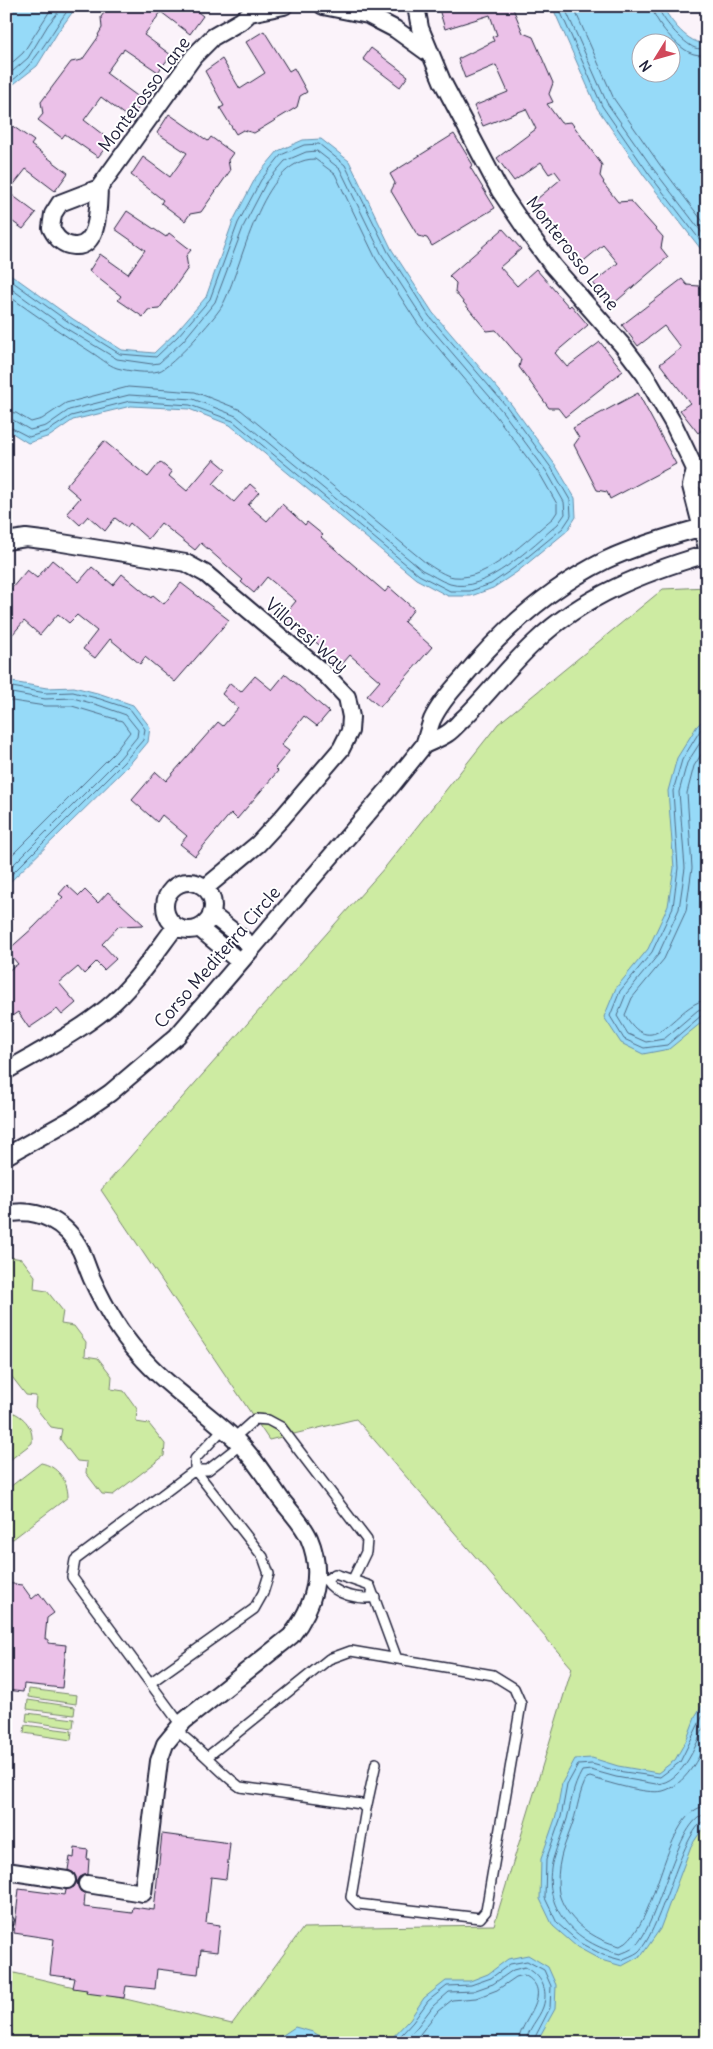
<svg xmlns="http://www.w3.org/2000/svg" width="713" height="2049" font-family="Delius,sans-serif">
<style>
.green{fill:#cdeba2;stroke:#78866e}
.water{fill:#96daf8;stroke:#6890ac;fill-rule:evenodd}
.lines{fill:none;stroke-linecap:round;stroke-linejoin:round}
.shore{stroke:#506c87;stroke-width:1}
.building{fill:#ebc1e8;stroke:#22223b}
.service-casing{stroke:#22223b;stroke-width:12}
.minor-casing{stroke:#22223b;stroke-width:20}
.service{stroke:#fff;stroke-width:9}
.minor{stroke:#fff;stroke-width:16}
.labels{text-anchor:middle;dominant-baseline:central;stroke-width:4;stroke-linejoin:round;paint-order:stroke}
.street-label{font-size:18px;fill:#22223b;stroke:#fff}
</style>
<rect width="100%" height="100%" fill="#fbf3fa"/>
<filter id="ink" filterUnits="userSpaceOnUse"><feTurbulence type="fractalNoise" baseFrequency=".02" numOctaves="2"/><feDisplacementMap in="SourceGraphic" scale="10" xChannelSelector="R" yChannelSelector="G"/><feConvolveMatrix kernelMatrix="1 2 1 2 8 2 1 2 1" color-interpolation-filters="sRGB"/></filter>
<g filter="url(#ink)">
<path class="green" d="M 707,587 L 707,2043 L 6,2043 L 6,1971 L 232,2024 L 303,1928 L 494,1925 L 572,1668 L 356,1419 L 269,1440 L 101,1190 L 386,866 L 498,724 L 663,589 Z
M 10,1257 L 22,1259 L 35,1276 L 34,1289 L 47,1291 L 63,1311 L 61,1324 L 74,1326 L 86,1342 L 85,1356 L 98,1358 L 112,1376 L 111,1389 L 124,1391 L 137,1409 L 136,1422 L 149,1424 L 165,1444 L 164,1456 L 113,1495 L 102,1494 L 86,1473 L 87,1462 L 77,1461 L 60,1439 L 62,1429 L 51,1427 L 35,1407 L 36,1396 L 26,1395 L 9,1373 L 10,1362 L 6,1362 L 6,1260 Z
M 6,1410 C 22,1414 34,1426 32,1443 L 6,1463 Z
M 41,1463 C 57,1466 68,1480 68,1497 L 13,1539 L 6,1538 L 6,1490 Z
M 29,1689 L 77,1695 L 76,1704 L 28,1697 Z
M 28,1700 L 75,1707 L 74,1715 L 27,1709 Z
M 27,1713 L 74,1719 L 73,1728 L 26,1721 Z
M 25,1725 L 72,1731 L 71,1740 L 24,1733 Z"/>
<path class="water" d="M 6,6 L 77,6 L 58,32 L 37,66 L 6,90 Z
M 552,6 L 662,6 C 672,22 686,43 707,44 L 707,257 L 645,177 L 597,108 ZM 670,42 L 670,72 L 640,72 L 640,42 Z
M 321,139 L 349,161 L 392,250 L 433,313 L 511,404 L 556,466 L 575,498 L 576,517 L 567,531 L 517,572 L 493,588 L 471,596 L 448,596 L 416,579 L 230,425 L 189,409 L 131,406 L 73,420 L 50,436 L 28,443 L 6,429 L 6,271 L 73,319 L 122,350 L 154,353 L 175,333 L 206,297 L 233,221 L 256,177 L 278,151 L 303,140 Z
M 6,681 L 47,688 L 74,687 L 101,694 L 133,705 L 150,727 L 148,742 L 128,766 L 6,886 Z
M 707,716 L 707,1018 L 669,1049 L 643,1054 L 621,1043 L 604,1017 L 616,988 L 648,949 L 668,906 L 674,868 L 668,791 L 677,758 L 697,726 Z
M 707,1697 L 707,1822 L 691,1846 L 660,1929 L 642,1955 L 622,1966 L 601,1960 L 577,1947 L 553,1926 L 540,1899 L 541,1859 L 556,1816 L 562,1783 L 575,1759 L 592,1758 L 618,1766 L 658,1773 L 675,1760 L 687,1739 L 696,1715 Z
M 528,1955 L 548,1967 L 556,1985 L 555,2009 L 536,2043 L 387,2043 L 410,2019 L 424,1998 L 446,1981 L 470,1981 L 488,1974 L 508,1959 Z
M 295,2027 L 313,2032 L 332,2043 L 271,2043 Z"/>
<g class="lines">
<path class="shore" d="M 558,6 L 602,106 L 649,174 L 707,249
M 564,6 L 607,103 L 654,170 L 707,239
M 573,6 L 614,99 L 660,165 L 707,227
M 652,6 C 653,21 680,51 694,54 C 698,55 703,55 707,55
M 658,6 C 660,18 683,43 695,48 C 698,49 703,49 707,49
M 6,68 L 23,53 L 53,6
M 6,77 L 28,58 L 48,25 L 63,6
M 6,85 C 36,66 50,33 71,6
M 6,277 L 70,323 L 120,354 L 156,357 L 178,336 L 210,299 L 238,223 L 261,180 L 281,155 L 304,145 L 319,144 L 345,165 L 388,252 L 429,316 L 507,407 L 552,469 L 570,500 L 571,516 L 563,528 L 514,568 L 491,584 L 470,591 L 450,591 L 419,575 L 233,421 L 190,405 L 130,401 L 71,416 L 48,431 L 29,437 L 6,425
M 6,285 L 67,329 L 117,359 L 152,364 L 159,363 L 183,341 L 215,302 L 244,225 L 266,183 L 285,161 L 306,152 L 317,151 L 340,169 L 382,255 L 424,320 L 502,411 L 547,472 L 564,502 L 565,514 L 558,524 C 534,544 484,595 450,584 C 440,581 431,574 422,570 L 236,416 L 193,399 L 129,395 L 69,410 L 46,426 L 30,430 L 13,420 L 6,419
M 6,294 C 34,314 62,334 91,352 C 99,357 108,365 117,368 C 128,371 148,374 159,371 C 172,367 215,318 222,306 C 243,268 260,159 315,159 L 335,174 L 376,259 L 418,324 L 496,416 L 541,476 L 557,504 L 557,512 L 553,518 C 528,538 488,581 454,577 C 445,576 434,568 426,563 L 241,410 L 195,392 L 128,387 L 66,403 L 42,419 L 31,422 L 16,413 L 6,412
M 6,686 L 46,693 L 73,692 L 100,699 L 130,709 L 145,729 L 143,740 L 124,762 L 6,880
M 6,692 L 45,699 L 73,698 L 98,705 L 126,715 L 138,730 L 137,737 L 120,758 L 6,872
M 6,700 L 45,706 L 72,706 L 122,721 L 130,732 L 114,753 L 6,861
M 707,723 L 701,729 L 682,760 L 673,791 L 678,868 L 673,907 L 652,952 L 620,991 L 610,1016 L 624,1039 L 644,1048 L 667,1045 L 702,1015 L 707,1014
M 707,732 L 687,763 L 679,792 L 685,868 L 679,909 L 658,955 L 626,994 L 617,1016 L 628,1034 L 646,1042 L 664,1039 L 698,1010 L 707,1008
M 707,745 L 694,766 L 687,793 L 692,868 L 686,911 L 664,959 L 632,998 L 625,1015 C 655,1065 676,1002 707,1000
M 707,1707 L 680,1762 L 660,1777 L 617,1771 L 592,1764 L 578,1765 L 567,1785 L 561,1817 L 546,1860 L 545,1898 L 557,1923 L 580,1943 L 603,1955 L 621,1960 C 626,1958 634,1955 638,1952 C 662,1931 683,1823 707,1820
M 707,1719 C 698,1740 684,1783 656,1784 L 616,1777 L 591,1770 L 582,1771 C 572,1789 572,1800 567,1819 C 563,1832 557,1845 553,1859 C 540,1908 575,1943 620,1954 C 625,1952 631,1950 634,1947 C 660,1925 676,1816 707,1814
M 707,1739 C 699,1759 685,1785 663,1791 C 647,1795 606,1782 590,1777 L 587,1778 C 579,1792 578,1807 573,1822 C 569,1835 562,1849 560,1862 C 558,1871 557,1888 560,1897 C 569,1922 594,1940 620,1946 C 660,1926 663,1808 707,1806
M 394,2043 L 413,2022 L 428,2001 L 447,1986 L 471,1985 L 491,1978 L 510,1964 L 527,1961 L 544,1970 L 551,1986 L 550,2008 L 532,2043
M 403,2043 L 418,2026 L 433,2006 L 449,1992 L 473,1991 L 493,1984 L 513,1970 L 525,1967 C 541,1975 549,1989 543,2007 C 539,2019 527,2029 526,2043
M 413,2043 L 438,2011 L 452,2000 L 476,1998 L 497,1990 L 516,1977 L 524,1975 C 557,1992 519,2021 518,2043"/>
</g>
<path class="building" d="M 109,6 L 190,6 L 203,16 L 190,34 L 161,12 L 144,35 L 171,55 L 158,72 L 124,49 L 122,53 L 121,52 L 106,73 L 144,101 L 130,119 L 101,97 L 84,120 L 111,141 L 98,157 L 65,134 L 62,138 L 38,120 L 43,114 L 41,102 L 71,62 L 82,60 L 99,36 L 98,35 L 102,28 L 101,17 Z
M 438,6 L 512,6 L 523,33 L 533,37 L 553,83 L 549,94 L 553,102 L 547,104 L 561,123 L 571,122 L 602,165 L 600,176 L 604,182 L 603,183 L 618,202 L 631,201 L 663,237 L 661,248 L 668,257 L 612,305 L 593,283 L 618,263 L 603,245 L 580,264 L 531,204 L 561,179 L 555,171 L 549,174 L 541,162 L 514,181 L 497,158 L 536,129 L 526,109 L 483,126 L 474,106 L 508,92 L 496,65 L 465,78 L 458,59 L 494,41 L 492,37 L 497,35 L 490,15 L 445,29 Z
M 264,31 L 289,71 L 294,68 L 307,92 L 300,96 L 297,107 L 254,133 L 243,130 L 236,134 L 220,108 L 224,106 L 205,71 L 222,59 L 240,89 L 265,73 L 246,42 Z
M 371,48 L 408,76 L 400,87 L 363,59 Z
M 169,114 L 208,141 L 211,137 L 233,153 L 228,160 L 230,171 L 201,212 L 190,214 L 185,221 L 161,203 L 163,200 L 131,175 L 143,157 L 170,177 L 187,153 L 157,133 Z
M 11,125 L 34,141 L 31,145 L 68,173 L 55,191 L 26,169 L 8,192 L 36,213 L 23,229 L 6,217 L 6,132 Z
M 454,134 L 473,165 L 470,167 L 495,208 L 432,246 L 427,238 L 418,236 L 391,191 L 395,183 L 390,174 Z
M 127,211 L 166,237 L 169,233 L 191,250 L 186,256 L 188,268 L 159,309 L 148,310 L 143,317 L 118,300 L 121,296 L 89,271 L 100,254 L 128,274 L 145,250 L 115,229 Z
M 503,229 L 521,249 L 500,267 L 517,286 L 536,269 L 569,307 L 571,305 L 588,325 L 555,353 L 567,367 L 600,342 L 623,371 L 565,417 L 558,408 L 549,408 L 519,367 L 521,359 L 496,330 L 487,331 L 455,292 L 456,283 L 449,276 Z
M 682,279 L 687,285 L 699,286 L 707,296 L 707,426 L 698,433 L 680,410 L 690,403 L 660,364 L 681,348 L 664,326 L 638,346 L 622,325 Z
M 638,393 L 676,464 L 610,499 L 607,492 L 597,490 L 574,445 L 579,438 L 573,428 Z
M 104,441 L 148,477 L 160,462 L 172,472 L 169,476 L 187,491 L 214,459 L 226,469 L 213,484 L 234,502 L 250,484 L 259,492 L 248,505 L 267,521 L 282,504 L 305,525 L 307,522 L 323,535 L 321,537 L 385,592 L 389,587 L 414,609 L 404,622 L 432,647 L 380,707 L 367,696 L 380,681 L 350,655 L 338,669 L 327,659 L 331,655 L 298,627 L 296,629 L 282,618 L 296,601 L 267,577 L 254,593 L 241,582 L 243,580 L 201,543 L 195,550 L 161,523 L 148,539 L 130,523 L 127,527 L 115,518 L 105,531 L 88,516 L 80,525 L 67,513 L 80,498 L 66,486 Z
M 52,560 L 79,582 L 92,567 L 113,585 L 122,574 L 151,598 L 153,595 L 164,604 L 181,583 L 229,620 L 175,682 L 145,657 L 140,664 L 110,639 L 95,658 L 83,649 L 97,631 L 77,615 L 69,623 L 58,614 L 40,635 L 24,621 L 6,642 L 6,595 L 27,570 L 37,578 Z
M 285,674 L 329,712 L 317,726 L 304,716 L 281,745 L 289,751 L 275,768 L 278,771 L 237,819 L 231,813 L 195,856 L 180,844 L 187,836 L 162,815 L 157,822 L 132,800 L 156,772 L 166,781 L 218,722 L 223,726 L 238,708 L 222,694 L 230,683 L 241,692 L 255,676 L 272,690 Z
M 67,885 L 79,896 L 85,890 L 98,903 L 108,892 L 144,925 L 119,926 L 102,944 L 116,959 L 104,970 L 96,962 L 84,974 L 78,967 L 59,983 L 76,1003 L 62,1015 L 57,1009 L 29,1028 L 18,1012 L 6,1020 L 6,972 L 18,964 L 7,951 L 34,927 L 63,897 L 59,894 Z
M 6,1583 L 22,1585 L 32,1599 L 39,1593 L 54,1613 L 47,1618 L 45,1639 L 48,1639 L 48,1643 L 66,1645 L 62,1688 L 24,1684 L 23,1692 L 6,1690 Z
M 162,1834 L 230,1843 L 226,1879 L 211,1877 L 206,1923 L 220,1925 L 217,1952 L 201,1950 L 198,1974 L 157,1969 L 155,1989 L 126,1986 L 124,1998 L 86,1993 L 87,1990 L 73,1988 L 75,1978 L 50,1975 L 54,1939 L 14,1933 L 19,1889 L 65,1895 L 66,1890 L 74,1887 L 77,1881 L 74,1873 L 68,1870 L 70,1857 L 74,1858 L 75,1848 L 88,1850 L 87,1859 L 89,1859 L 88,1874 L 80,1877 L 77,1883 L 80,1891 L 85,1894 L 84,1907 L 132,1913 L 133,1907 L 154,1910 Z"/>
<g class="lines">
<defs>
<path id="service" d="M 223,1429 L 195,1459 L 195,1470 L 208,1470 L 240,1445
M 234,1438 L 255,1419 L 268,1420 L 281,1427 L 367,1540 L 366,1552 L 353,1579
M 316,1578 L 326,1580 L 335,1574 L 370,1586 L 397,1659
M 326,1580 C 335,1595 359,1600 375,1597
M 150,1683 L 254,1609 L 263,1593 L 269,1574 L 263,1557 L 195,1470 L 75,1560 L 72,1577 L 181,1725
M 175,1730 C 199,1747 217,1770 240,1787 L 361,1804 L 366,1809 L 351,1897 L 358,1904 L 480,1918 L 486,1911 L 521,1704 L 514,1688 L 493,1675 L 351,1651 L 329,1659 L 207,1757
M 366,1809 L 376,1763
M 6,1921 L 9,1921"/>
<path id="minor" d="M 323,6 L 368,15 L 395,29 L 431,55
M 416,6 L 420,28 L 442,81 L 500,191 L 525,228 L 553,266 L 623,346 L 645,375 L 673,423 L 695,469 L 707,483
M 250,13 L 284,6
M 99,188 C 98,205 100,248 74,246 C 62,245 56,238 51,228 L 53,214 L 60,203 L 99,188 L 194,56 L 213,37 L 241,21 L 258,6
M 695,469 L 691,486 L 707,548
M 707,526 C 673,535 638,545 606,560 C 549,588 501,631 461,680 C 450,692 439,705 432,720 C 429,728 427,737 424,745 C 432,741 441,738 448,733 C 454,729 459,722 465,717 C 489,693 510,665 535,642 C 583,596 645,572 707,554
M 6,541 L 26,538 L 50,541 L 186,563 L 206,574 L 326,675 L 347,697 L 351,717 L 350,731 L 341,749 L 282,818 L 258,844 L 205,888
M165 906a24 24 0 1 1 48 0a24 24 0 1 1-48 0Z
M 211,914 L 253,947
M 199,928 L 240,962
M 6,1071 C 40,1051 77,1033 107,1008 C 132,988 156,952 176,926
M 6,1156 L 72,1119 L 110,1093 L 177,1036 L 392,785 L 424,745
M 6,1214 C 38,1207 67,1222 81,1251 C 85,1260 88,1270 92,1279 C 104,1305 119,1332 138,1353 C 166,1386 203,1409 234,1438 C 252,1455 266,1478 280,1498 C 289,1510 303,1524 309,1538 C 324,1573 314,1607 291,1636 L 184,1721 L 165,1744 L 159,1761 L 143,1893 L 87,1884
M 6,1871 L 67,1880"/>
</defs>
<use href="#service" class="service-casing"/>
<use href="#minor" class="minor-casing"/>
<use href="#service" class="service"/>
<use href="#minor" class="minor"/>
</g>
</g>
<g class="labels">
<g class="street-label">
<text transform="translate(144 94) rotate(-53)">Monterosso Lane</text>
<text transform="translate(573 253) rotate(52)">Monterosso Lane</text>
<text transform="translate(307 635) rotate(41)">Villoresi Way</text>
<text transform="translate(217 957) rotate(-49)">Corso Mediterra Circle</text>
</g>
</g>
<rect width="713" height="2049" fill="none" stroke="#fff" stroke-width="25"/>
<rect x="12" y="12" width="688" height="2024" fill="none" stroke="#22223b" stroke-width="2" filter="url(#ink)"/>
<g transform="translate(656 58) rotate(233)"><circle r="24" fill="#ffffff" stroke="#a7a7b1"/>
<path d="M0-4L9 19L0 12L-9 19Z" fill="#d1495b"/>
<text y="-8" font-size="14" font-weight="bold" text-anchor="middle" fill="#22223b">N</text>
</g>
</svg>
